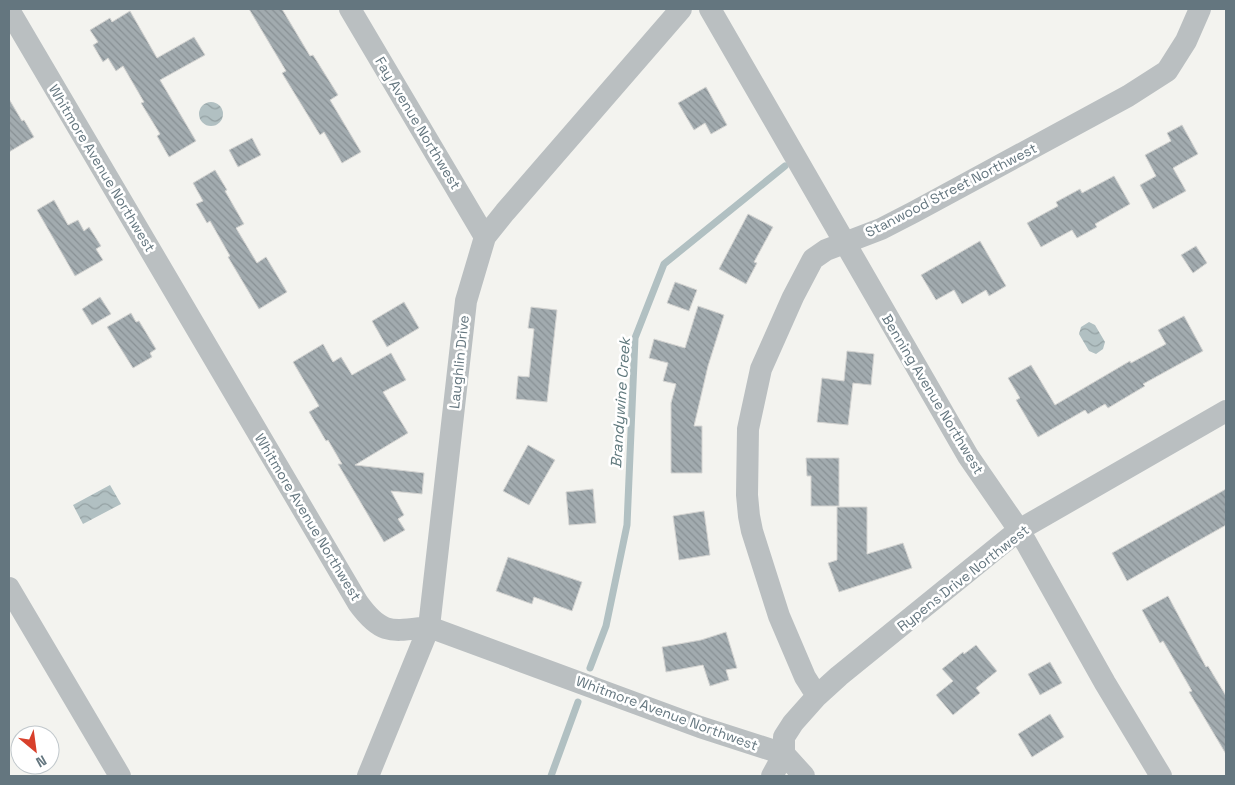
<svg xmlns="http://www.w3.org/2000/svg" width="1235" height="785" font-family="'Space Grotesk',sans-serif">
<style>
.water{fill:url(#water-waves)}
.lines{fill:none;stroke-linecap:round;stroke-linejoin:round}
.stream{stroke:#b1c0c2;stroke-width:7}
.building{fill:url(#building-back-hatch);stroke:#d4d4d2}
.minor{stroke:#babfc1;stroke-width:22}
.labels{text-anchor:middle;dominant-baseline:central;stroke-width:5;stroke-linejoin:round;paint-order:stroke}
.street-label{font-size:14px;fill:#64767f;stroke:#fff}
.water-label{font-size:15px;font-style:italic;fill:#5f787c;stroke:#fff}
</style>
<defs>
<pattern id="water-waves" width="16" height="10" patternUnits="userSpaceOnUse" patternTransform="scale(1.25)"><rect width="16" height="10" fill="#b1c0c2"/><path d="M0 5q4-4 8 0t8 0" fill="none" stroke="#94a1a3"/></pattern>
<pattern id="building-back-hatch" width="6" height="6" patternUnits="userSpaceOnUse" patternTransform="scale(1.25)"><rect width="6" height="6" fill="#a2abaf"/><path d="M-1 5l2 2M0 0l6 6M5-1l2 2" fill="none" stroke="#889094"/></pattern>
</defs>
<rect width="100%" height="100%" fill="#f3f3ef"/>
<path class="water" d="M199 114a12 12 0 1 1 24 0a12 12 0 1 1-24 0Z
M 1089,322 L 1095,325 L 1105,342 L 1103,349 L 1096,354 L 1089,351 L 1079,334 L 1081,327 Z
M 110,485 L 121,504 L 83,524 L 73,505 Z"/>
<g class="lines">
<path class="stream" d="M 590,668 L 606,626 L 627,525 L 635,338 L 664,264 L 785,166
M 551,776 L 578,702"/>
</g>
<path class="building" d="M 249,9 L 282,9 L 310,56 L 313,55 L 338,95 L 330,100 L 361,152 L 342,163 L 324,132 L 320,135 L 282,73 L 286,71 Z
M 130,11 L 157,58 L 194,37 L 205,55 L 160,80 L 196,141 L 169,157 L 157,136 L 160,134 L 141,103 L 144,102 L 123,66 L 116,71 L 108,58 L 103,62 L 93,45 L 98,42 L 90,30 L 110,18 L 112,22 Z
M 706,87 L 727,125 L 711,134 L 705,123 L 694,130 L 678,103 Z
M 9,99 L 22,121 L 24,120 L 34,137 L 9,152 Z
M 1182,125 L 1198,154 L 1173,168 L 1186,191 L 1153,209 L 1140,185 L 1156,176 L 1145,155 L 1171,141 L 1167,133 Z
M 252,138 L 261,155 L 238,167 L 229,150 Z
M 215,170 L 227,190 L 225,191 L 244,224 L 236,228 L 257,263 L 266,257 L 287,292 L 259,309 L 228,257 L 230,256 L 210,221 L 207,223 L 196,204 L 203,201 L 193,183 Z
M 1114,176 L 1130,204 L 1095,224 L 1097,227 L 1077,238 L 1072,230 L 1041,247 L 1027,223 L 1058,206 L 1056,202 L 1080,189 L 1082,193 Z
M 54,200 L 68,225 L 78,220 L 84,231 L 89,227 L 101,246 L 96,249 L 103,260 L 75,276 L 37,210 Z
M 748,214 L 773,227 L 754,262 L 757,263 L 746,284 L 719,269 Z
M 980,241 L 1006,286 L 989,296 L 986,290 L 962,304 L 954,290 L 936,300 L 921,275 Z
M 1196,246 L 1207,263 L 1193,273 L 1181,255 Z
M 675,282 L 697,290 L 689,311 L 667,303 Z
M 100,297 L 111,314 L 92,325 L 82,309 Z
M 404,302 L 419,328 L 387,347 L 372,321 Z
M 698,306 L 724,315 L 708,366 L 694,426 L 702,426 L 702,473 L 671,473 L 671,403 L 676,384 L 663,381 L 668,363 L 649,358 L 654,339 L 685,348 Z
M 531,307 L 557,310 L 547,402 L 516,399 L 518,376 L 529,377 L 534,329 L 528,328 Z
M 131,313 L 136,322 L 139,321 L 156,349 L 150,353 L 152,357 L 133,368 L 107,327 Z
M 1184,316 L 1203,351 L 1143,384 L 1145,386 L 1108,408 L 1105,404 L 1088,414 L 1085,410 L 1038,437 L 1016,400 L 1020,398 L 1008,378 L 1031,365 L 1055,405 L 1130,361 L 1131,363 L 1166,344 L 1158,330 Z
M 323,344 L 333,362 L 341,357 L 352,375 L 391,353 L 406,380 L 383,392 L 408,433 L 355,465 L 424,473 L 422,494 L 391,491 L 404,515 L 398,519 L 405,530 L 384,542 L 338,464 L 342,464 L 328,440 L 326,441 L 309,412 L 319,406 L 293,362 Z
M 847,351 L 874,354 L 871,385 L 853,383 L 848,425 L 817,422 L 822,378 L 844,381 Z
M 528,445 L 555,460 L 529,505 L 503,491 Z
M 806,458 L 839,458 L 839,506 L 811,506 L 811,476 L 807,476 Z
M 593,489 L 596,523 L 569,525 L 566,492 Z
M 1226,489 L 1226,525 L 1127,581 L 1112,553 Z
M 837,507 L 867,507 L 867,554 L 903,543 L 912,568 L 839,592 L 828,563 L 837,560 Z
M 704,511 L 710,555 L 679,560 L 673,516 Z
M 508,557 L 582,582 L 572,611 L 534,597 L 532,604 L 496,591 Z
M 1168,596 L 1206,667 L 1208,666 L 1226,696 L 1226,754 L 1189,692 L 1192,691 L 1163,641 L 1160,643 L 1142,610 Z
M 726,632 L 737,668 L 726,670 L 729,680 L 710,686 L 703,665 L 666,672 L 662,647 L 701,640 Z
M 976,645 L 997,671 L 976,688 L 980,693 L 953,715 L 936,695 L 953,681 L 942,669 L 963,652 L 964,654 Z
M 1050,662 L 1062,683 L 1040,695 L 1028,674 Z
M 1050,714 L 1064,737 L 1032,757 L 1018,734 Z"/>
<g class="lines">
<path class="minor" d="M 350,9 L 485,237
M 710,9 L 968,456 L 1019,530 L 1105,683 L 1161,776
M 9,10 L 358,603 C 382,636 392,631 429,627 L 700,727 L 784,754 L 804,776
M 9,588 L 120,776
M 817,696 L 805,677 L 779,616 L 752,531 L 749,516 L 747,495 L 748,429 L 761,369 L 793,297 L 813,259 L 826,250 L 881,229 L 914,212 L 1128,96 L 1167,71 L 1186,41 L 1200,9
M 368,776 L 429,627 L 466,301 L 485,237 L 505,212 L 681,9
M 772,776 L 784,754 L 784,737 L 793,723 L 817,696 L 839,676 L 1019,530 L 1226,411"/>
</g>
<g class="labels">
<g class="street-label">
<text transform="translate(418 123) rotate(59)">Fay Avenue Northwest</text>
<text transform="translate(102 168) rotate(59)">Whitmore Avenue Northwest</text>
<text transform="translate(951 190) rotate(-27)">Stanwood Street Northwest</text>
<text transform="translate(459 362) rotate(-84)">Laughlin Drive</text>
<text transform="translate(933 394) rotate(59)">Benning Avenue Northwest</text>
<text transform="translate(308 517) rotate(59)">Whitmore Avenue Northwest</text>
<text transform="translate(963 578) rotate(-38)">Rypens Drive Northwest</text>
<text transform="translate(667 713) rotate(20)">Whitmore Avenue Northwest</text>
</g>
<g class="water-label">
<text transform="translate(620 403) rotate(-86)">Brandywine Creek</text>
</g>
</g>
<rect width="1235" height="785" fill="none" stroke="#64767f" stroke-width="20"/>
<g transform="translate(35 750) rotate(151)"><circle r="24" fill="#ffffff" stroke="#c1c8cc"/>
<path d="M0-4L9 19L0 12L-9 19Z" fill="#d8402b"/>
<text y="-8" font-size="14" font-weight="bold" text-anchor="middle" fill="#64767f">N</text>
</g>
</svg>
